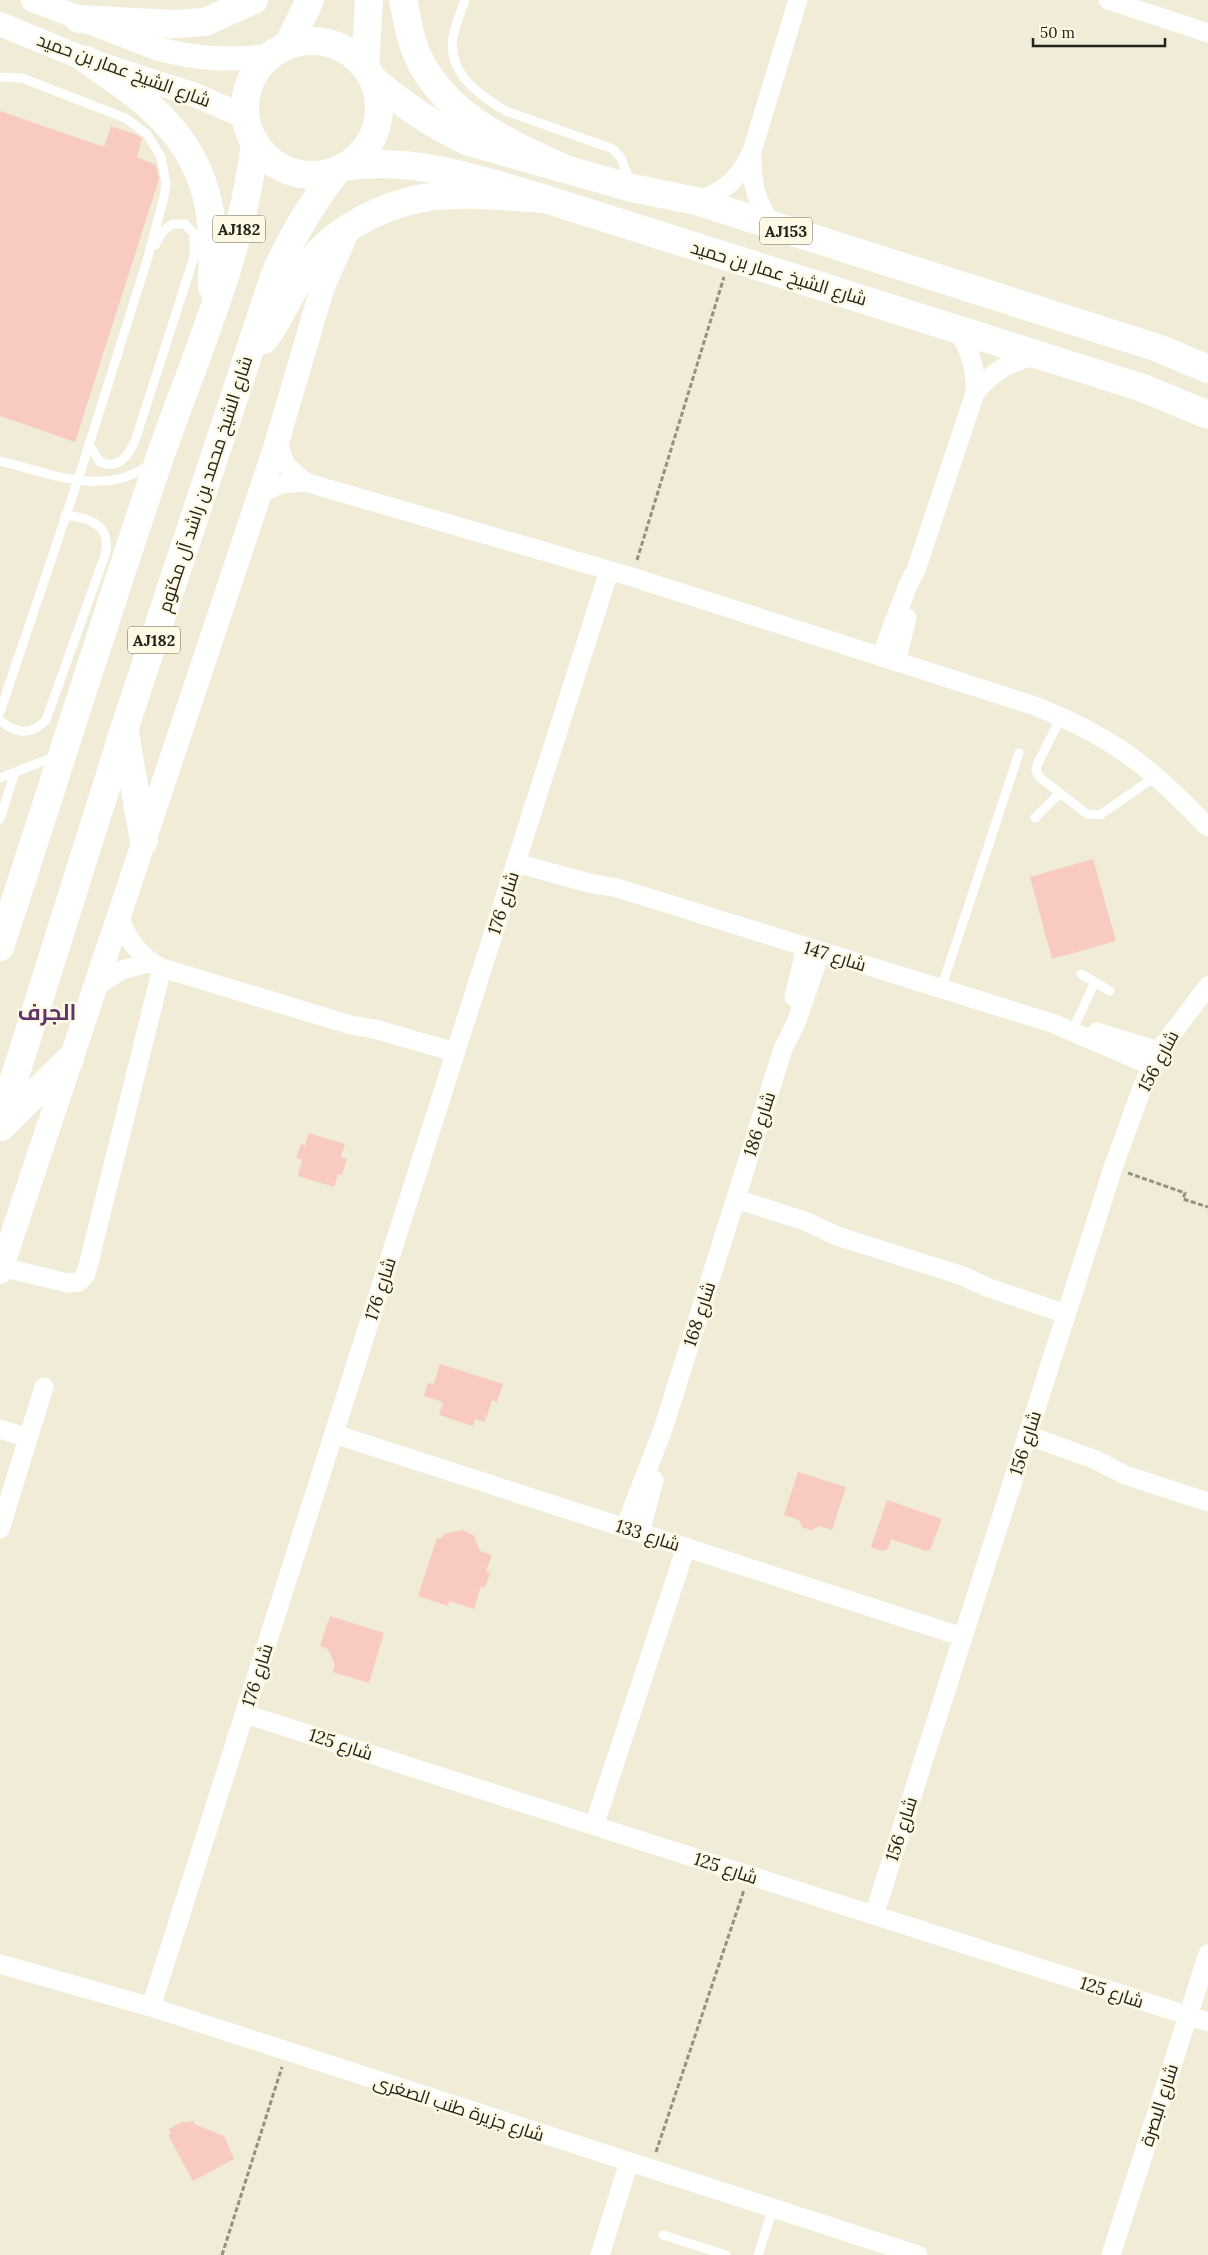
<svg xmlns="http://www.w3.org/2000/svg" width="1208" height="2255" font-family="Lora,Cairo,serif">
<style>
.building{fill:#f8cac2}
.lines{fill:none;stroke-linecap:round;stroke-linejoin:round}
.path{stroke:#949182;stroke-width:3;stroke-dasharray:5 2.5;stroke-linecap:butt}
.service{stroke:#fff;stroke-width:9}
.minor{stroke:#fff;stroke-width:19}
.tertiary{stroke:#fff;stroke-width:24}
.primary{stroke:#fff;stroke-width:28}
.trunk{stroke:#fff;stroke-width:28}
.labels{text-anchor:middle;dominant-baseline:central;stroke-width:5;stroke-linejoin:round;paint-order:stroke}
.shield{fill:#fdf9e4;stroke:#656257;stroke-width:1}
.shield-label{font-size:16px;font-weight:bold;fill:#24221a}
.street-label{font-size:18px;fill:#24221a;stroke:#fdf9e4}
.district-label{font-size:22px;font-weight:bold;fill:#5e346a;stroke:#fdf9e4}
</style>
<rect width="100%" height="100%" fill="#f0ecd7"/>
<path class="building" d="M 0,111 L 104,147 L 111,126 L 137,135 L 142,138 L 137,157 L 156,165 L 159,179 L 75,442 L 0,416 Z
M 1093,859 L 1116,941 L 1052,959 L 1030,877 Z
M 309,1133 L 345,1144 L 341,1157 L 347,1159 L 342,1175 L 338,1174 L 334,1187 L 298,1176 L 302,1160 L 296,1158 L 301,1144 L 305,1146 Z
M 440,1364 L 503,1384 L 497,1402 L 492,1400 L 485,1422 L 475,1419 L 473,1426 L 439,1415 L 443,1402 L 424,1396 L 428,1383 L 434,1384 Z
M 798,1472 L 846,1487 L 832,1530 L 819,1526 L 811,1530 L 802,1527 L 799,1520 L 784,1515 Z
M 887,1500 L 942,1519 L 930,1550 L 926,1551 L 891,1539 L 888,1549 L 882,1551 L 871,1547 Z
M 463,1530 L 474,1536 L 480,1551 L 492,1555 L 486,1571 L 490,1573 L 485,1587 L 481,1586 L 474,1609 L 449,1601 L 448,1606 L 418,1596 L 437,1538 L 441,1539 L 444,1534 Z
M 330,1616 L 384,1633 L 369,1683 L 333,1672 L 335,1665 L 328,1649 L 320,1646 Z
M 194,2121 L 194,2124 L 224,2136 L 234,2159 L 193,2181 L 168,2135 L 171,2134 L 169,2129 L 182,2122 Z"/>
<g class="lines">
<path class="path" d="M 637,560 L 724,277
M 1128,1173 L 1185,1193 L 1183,1199 L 1208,1207
M 656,2152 L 744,1890
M 222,2255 L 282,2067"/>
<path class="service" d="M 465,0 C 461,12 455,25 453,37 C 447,73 479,95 506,111 L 613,149 L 621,158 L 631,183
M 0,77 L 22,78 L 125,118 L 147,134 L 161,157 L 166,183 L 164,197 L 148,257 L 78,480 L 0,712
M 89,445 L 100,462 C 120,470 129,455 136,438 L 194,257 L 194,234 L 185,224 L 172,224 L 162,232 L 155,245
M 0,461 C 50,473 106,499 151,463
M 1061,717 L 1037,765 L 1036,771 L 1039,777 L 1087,814 L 1100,815 L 1156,776
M 0,720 C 15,734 31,736 46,720 L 105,555 C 113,526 88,516 65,516
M 0,778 L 56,756
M 1035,818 L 1060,793
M 0,819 L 15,772
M 1081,974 L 1110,991
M 941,989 L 1019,753
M 1074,1027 L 1095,982
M 663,2235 L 726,2255
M 758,2255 L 773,2209"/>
<path class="minor" d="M 1108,0 L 1208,33
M 752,155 C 751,183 757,204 773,227
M 696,201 C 726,191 739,179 752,151 L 798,0
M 975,393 C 993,371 1011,360 1039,356
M 277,442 L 286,465 L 305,482
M 259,494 L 281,484 L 305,482 L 632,577 L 1035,706 C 1078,723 1120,745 1155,776 C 1174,792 1191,810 1208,827
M 881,657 L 908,585 L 916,570 L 975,393 C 976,367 970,348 955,327
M 896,662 L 907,618
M 516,863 L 589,883 L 617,888 L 1052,1023 L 1152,1066
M 119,917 C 128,940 139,957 162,968 L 351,1025 L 374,1029 L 455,1052
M 97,986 L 122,970 L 150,962
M 794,997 L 806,947
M 1097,1032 L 1159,1051
M 736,1199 L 805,1221 L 837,1236 L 963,1276 L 989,1288 L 1066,1314
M 1,1267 L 68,1283 L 79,1282 L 86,1274 L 162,968
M 0,1429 L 28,1438
M 334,1434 L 963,1637
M 1027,1435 L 1096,1460 L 1125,1475 L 1208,1502
M 625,1528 L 663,1429 L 783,1049 L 796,1023 L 821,951
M 0,1529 L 44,1387
M 640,1533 L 654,1480
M 245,1714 L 1208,2022
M 594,1826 L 686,1547
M 874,1915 L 1113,1168 L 1142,1088 L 1159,1051 L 1208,986
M 0,1964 L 151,2007 L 918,2255
M 151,2007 L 609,571
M 600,2255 L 629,2162
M 1111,2255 L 1208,1954"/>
<path class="tertiary" d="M 33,0 L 159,49 C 197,59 230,61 269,56
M 0,24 L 87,60 L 195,95 L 246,117
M 0,1272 L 277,442 L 322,289 L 349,228"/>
<path class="primary" d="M 373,79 C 403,105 433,126 469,142 L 632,188 L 696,201 L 1158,348 L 1208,369
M 343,167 C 414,156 478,179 545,199 L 1143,388 L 1208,415"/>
<path class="trunk" d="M 403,0 C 407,17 409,35 416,52 C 441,113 506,142 561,167
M 79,19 L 174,24 L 205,22 L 254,0
M245 108a67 67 0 1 1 134 0a67 67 0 1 1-134 0Z
M 288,45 L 310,0
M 87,60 C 144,99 195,133 209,207 C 214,233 212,260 212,287
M 365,66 L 369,0
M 264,340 C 284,313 295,279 318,253 C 330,240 344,230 360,221 C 423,185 476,195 545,199
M 125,734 L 144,841
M 0,947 C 54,783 105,618 161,454 C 197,352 243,250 255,142
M 0,1124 L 124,730 L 275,274 C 292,235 312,203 337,170
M 1,1127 L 70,1059"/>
</g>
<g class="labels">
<g class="shield">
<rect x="213" y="215.5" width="52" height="27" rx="4"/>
<rect x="760" y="217.5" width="52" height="27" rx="4"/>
<rect x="128" y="626.5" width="52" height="27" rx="4"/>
</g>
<g class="shield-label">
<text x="239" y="229">AJ182</text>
<text x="786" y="231">AJ153</text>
<text x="154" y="640">AJ182</text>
</g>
<g class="street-label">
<text transform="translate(124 70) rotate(20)">شارع الشيخ عمار بن حميد</text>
<text transform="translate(779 273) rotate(17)">شارع الشيخ عمار بن حميد</text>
<text transform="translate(205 484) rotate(-72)">شارع الشيخ محمد بن راشد آل مكتوم</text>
<text transform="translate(503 903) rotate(-72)">شارع 176</text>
<text transform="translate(835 956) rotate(17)">شارع 147</text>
<text transform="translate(1158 1061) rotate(-62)">شارع 156</text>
<text transform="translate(759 1124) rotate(-72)">شارع 186</text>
<text transform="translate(380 1289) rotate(-72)">شارع 176</text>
<text transform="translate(699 1314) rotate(-72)">شارع 168</text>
<text transform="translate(1025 1443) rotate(-72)">شارع 156</text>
<text transform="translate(648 1535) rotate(18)">شارع 133</text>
<text transform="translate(257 1675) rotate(-72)">شارع 176</text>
<text transform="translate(341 1744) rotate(18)">شارع 125</text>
<text transform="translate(901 1829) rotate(-72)">شارع 156</text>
<text transform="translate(726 1868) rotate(18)">شارع 125</text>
<text transform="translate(1112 1992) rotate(18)">شارع 125</text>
<text transform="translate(1159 2105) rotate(-72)">شارع البصرة</text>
<text transform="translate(459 2108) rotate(18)">شارع جزيرة طنب الصغرى</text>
</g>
<g class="district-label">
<text x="47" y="1012">الجرف</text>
</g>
</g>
<path d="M1033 38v8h132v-8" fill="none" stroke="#24221a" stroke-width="2.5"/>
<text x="1040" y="38" font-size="15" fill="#24221a" stroke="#fdf9e4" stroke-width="4" paint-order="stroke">50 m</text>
</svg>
